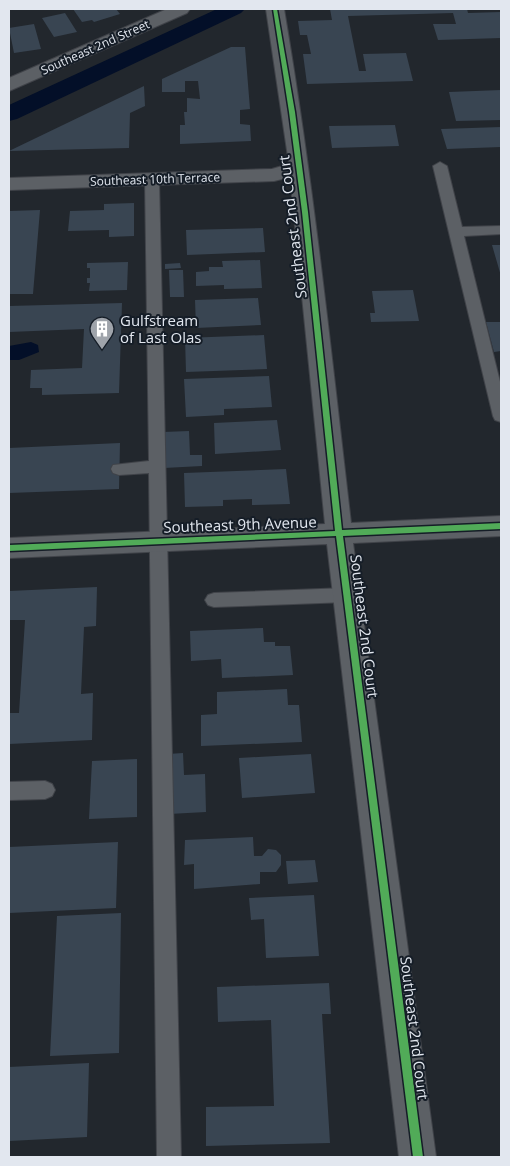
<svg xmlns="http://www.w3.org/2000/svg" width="510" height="1166" font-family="'Open Sans',sans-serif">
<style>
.water{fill:#030f28}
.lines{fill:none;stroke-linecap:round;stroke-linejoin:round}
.canal{fill:#030f28;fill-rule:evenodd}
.building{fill:#394552}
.service-casing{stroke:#404349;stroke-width:2}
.minor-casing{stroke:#404349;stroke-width:2}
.service{fill:#5c6065;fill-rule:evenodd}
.minor{fill:#5c6065;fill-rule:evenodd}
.cycleway-casing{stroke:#151d27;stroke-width:3}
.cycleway{fill:#51ab58;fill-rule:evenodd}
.labels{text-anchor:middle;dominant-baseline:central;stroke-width:4;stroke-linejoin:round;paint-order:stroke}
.far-street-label{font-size:12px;fill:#e2e7ef;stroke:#151d27}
.street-label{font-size:15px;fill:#e2e7ef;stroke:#151d27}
.poi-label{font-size:15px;fill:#e2e7ef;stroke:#151d27;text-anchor:start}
</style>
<rect width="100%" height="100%" fill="#22272d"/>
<path class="water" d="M 31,342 L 38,345 L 39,352 L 19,360 L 9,360 L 9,346 Z"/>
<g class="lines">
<path class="canal" d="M 217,9 L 245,9 L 241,13 L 17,119 L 9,121 L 9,105 Z"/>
</g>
<path class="building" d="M 73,9 L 116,9 L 120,14 L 94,22 L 92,20 L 82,22 Z
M 330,9 L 467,9 L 468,13 L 501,12 L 501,38 L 438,40 L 433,24 L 456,24 L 453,13 L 348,16 L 359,71 L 366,71 L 363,54 L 406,53 L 413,81 L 307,84 L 303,54 L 311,54 L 307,35 L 300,35 L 298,21 L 332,20 Z
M 65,13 L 77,32 L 54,37 L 42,18 Z
M 34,24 L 41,49 L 14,53 L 9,28 Z
M 231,47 L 245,47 L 250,109 L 240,110 L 240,124 L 250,125 L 251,141 L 180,144 L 180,125 L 185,125 L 184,112 L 187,112 L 187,98 L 200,99 L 198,81 L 185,81 L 185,92 L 162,92 L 162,79 Z
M 144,86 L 145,106 L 130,113 L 129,148 L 9,151 Z
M 501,90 L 501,120 L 456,121 L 449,92 Z
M 395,125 L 399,146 L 332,148 L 329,126 Z
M 501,127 L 501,147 L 447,149 L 441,129 Z
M 134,203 L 134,236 L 109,237 L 109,230 L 68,231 L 70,211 L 104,210 L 104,204 Z
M 40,210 L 33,294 L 9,294 L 9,211 Z
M 263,228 L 265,252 L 187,255 L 186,230 Z
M 492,245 L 501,245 L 501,276 Z
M 260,260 L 262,288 L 224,289 L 224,285 L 196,286 L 196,272 L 209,271 L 209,267 L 223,267 L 222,261 Z
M 128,262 L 127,290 L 89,291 L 90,283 L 87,283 L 87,278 L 90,278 L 90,268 L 87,268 L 87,263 Z
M 180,263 L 181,268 L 165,269 L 165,264 Z
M 169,270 L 183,270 L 184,297 L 170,297 Z
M 413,290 L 419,321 L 371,322 L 370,313 L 375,313 L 372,291 Z
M 258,298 L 261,325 L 196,328 L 195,300 Z
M 122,303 L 119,393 L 42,395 L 42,388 L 30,388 L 31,370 L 82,368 L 84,329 L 9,332 L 9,306 Z
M 486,322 L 501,322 L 501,351 L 494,352 Z
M 264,335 L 267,369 L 186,372 L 185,338 Z
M 269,376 L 272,407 L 224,409 L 224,415 L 186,417 L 184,379 Z
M 277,420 L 281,450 L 215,454 L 214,423 Z
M 189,431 L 190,455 L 202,455 L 202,466 L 164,468 L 163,432 Z
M 120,443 L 119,489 L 9,493 L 9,448 Z
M 286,469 L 290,504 L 252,505 L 252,499 L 223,500 L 223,506 L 185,507 L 184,473 Z
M 97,587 L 96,626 L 84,627 L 81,694 L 93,693 L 92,740 L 9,744 L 9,713 L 19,713 L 25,620 L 9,620 L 9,591 Z
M 263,628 L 264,642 L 275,642 L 275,646 L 290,646 L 293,675 L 222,678 L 221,659 L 191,661 L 190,631 Z
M 287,689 L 288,705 L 299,705 L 302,742 L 201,746 L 201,715 L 217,714 L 217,692 Z
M 183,753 L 184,775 L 205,774 L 206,812 L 169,814 L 168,754 Z
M 311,754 L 315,793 L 242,798 L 239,758 Z
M 137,759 L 137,817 L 89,819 L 92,761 Z
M 253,837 L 254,856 L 262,856 L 268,849 L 276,850 L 281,855 L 281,865 L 276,872 L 260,872 L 260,884 L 194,889 L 194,864 L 184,865 L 185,840 Z
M 118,842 L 116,908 L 9,913 L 9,847 Z
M 315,860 L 318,882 L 288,884 L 286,861 Z
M 314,895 L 319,956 L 266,958 L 264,919 L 251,920 L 249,898 Z
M 121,913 L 119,1053 L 50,1056 L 57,916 Z
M 329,983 L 331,1014 L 322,1014 L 330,1143 L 206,1146 L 206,1107 L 274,1106 L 271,1020 L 218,1022 L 217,987 Z
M 89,1063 L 87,1137 L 9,1141 L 9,1067 Z"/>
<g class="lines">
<defs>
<path id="service" d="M 440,162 L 447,166 L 462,227 L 501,226 L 501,234 L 464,236 L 501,386 L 501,422 L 495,420 L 493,416 L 433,166 Z
M 152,175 L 159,179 L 181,1157 L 157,1157 L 149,473 L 119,475 L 113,473 L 111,469 L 113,465 L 149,461 L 145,179 Z
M 347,588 L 353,590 L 356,595 L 353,600 L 347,602 L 214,607 L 208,605 L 205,600 L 208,595 L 214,593 Z
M 45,781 L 52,784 L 55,790 L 52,796 L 45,799 L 9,800 L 9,782 Z"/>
<path id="minor" d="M 167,9 L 190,9 L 187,13 L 9,91 L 9,78 Z
M 266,9 L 284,9 C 313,179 331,351 351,523 L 501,516 L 501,536 L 353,543 L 436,1157 L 399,1157 L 327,544 L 9,558 L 9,538 L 325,524 L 290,177 L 274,181 L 9,190 L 9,178 L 272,169 L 289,164 Z"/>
</defs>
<use href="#service" class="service-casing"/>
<use href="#minor" class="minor-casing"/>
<use href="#service" class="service"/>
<use href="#minor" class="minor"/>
<defs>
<path id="cycleway" d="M 273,9 L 277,9 L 295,112 L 308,212 L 342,530 L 501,523 L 501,529 L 343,536 L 423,1157 L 413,1157 L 336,536 L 9,551 L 9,545 L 335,531 L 302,212 L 289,112 Z"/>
</defs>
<use href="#cycleway" class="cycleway-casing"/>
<use href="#cycleway" class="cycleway"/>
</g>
<defs>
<symbol id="building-pin" viewBox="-11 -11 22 30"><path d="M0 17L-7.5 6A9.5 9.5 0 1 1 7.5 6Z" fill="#9fa4ab" stroke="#151d27"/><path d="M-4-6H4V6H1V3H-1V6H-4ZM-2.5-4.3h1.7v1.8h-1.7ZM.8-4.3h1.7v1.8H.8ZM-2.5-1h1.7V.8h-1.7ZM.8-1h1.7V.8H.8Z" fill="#fff"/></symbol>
</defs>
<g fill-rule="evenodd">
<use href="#building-pin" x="88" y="315" width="28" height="38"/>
</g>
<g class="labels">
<g class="far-street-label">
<text transform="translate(95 47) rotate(-24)">Southeast 2nd Street</text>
<text transform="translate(155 179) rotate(-2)">Southeast 10th Terrace</text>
</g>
<g class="street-label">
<text transform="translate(292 227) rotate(-97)">Southeast 2nd Court</text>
<text transform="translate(240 524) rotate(-2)">Southeast 9th Avenue</text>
<text transform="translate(365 626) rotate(83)">Southeast 2nd Court</text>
<text transform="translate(415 1028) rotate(83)">Southeast 2nd Court</text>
</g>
<g class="poi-label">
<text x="120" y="320">Gulfstream<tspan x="120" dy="17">of Last Olas</tspan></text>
</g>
</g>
<rect width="510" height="1166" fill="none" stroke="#e2e7ef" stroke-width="20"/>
</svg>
